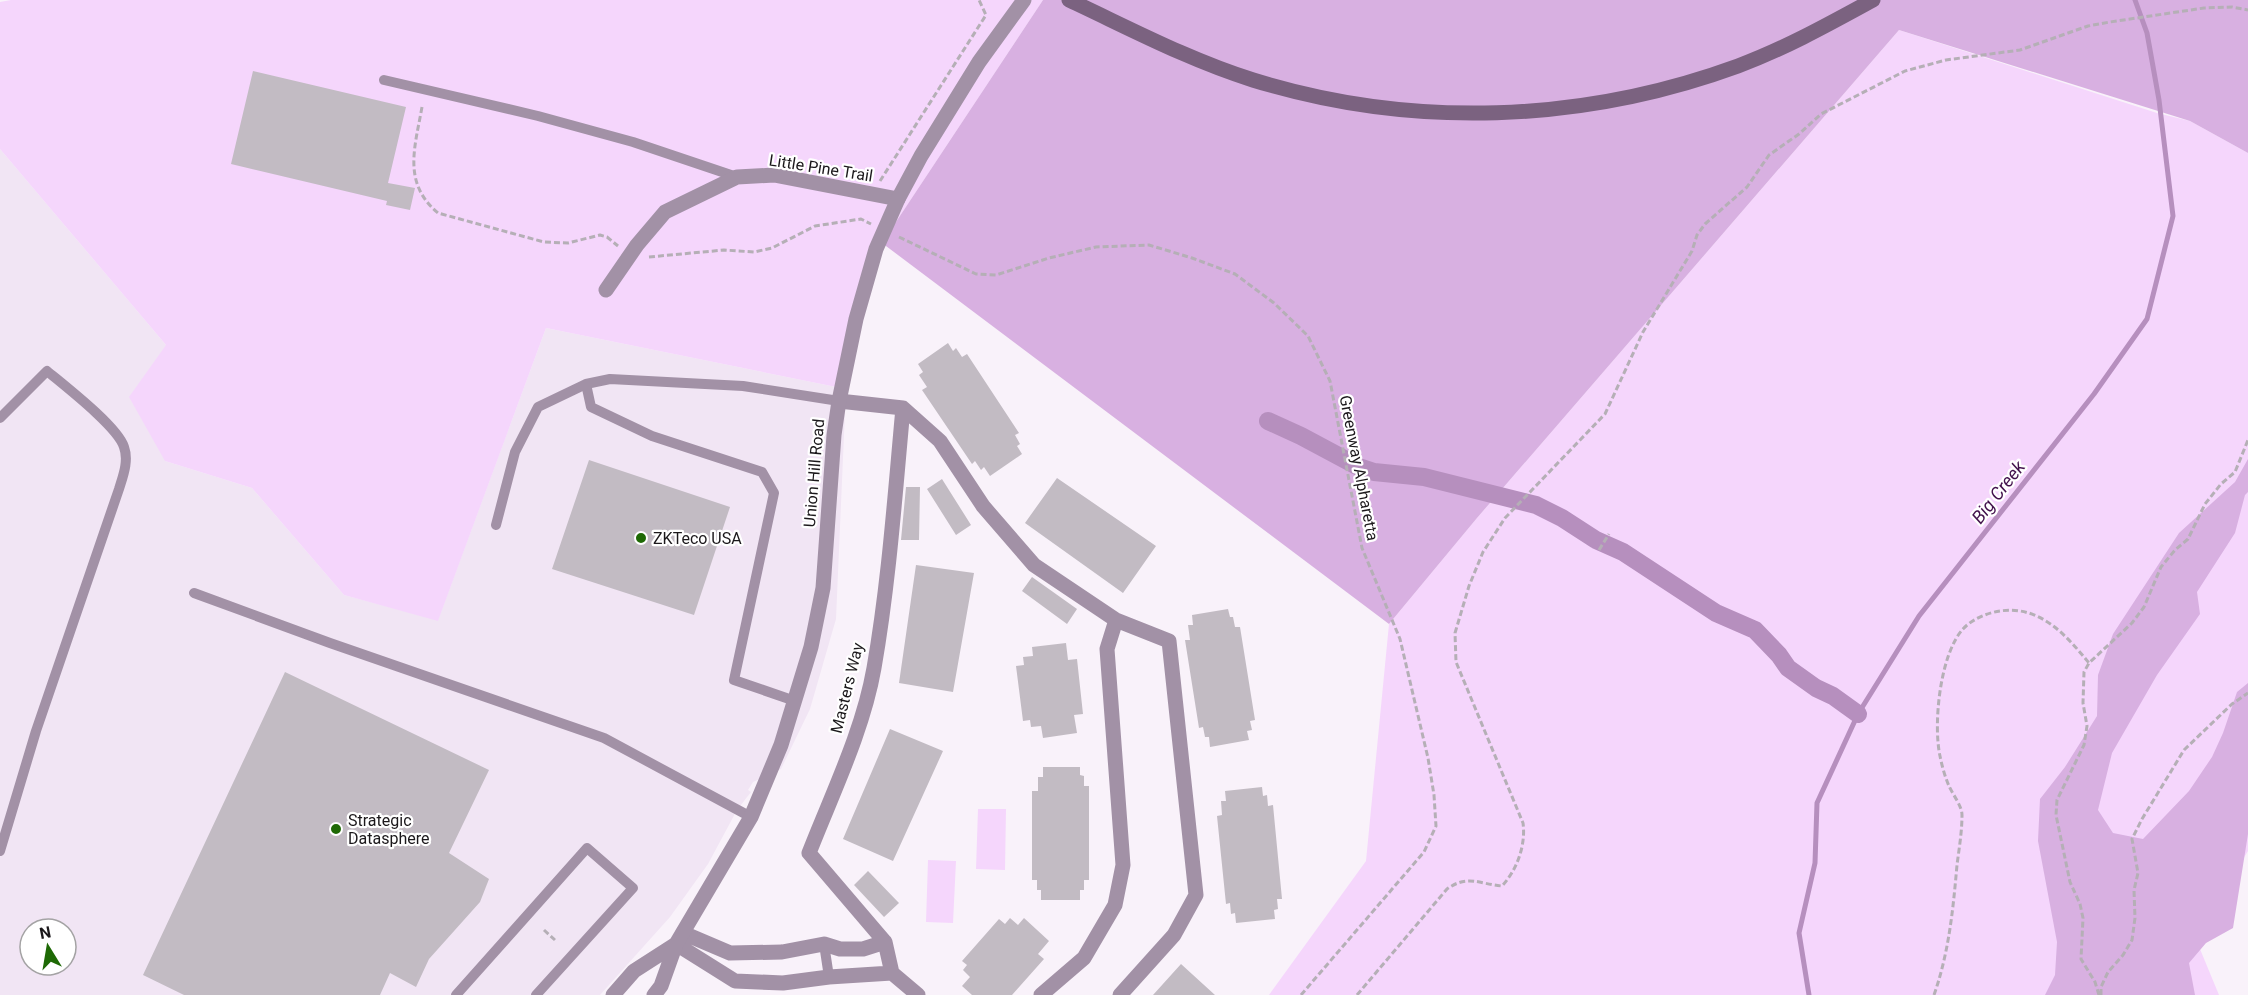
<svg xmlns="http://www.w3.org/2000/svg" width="2248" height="995" font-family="Roboto,sans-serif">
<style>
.built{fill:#f1e5f4;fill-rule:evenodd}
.green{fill:#f5d6fc}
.forest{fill:#d8b0e1}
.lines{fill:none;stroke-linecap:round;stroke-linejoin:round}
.stream{stroke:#b68fbe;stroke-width:5}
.canal{stroke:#b68fbe;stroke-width:18}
.building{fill:#c2bbc3}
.path{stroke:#b5afb6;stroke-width:3;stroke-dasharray:6 3;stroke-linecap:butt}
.service{stroke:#a291a6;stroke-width:10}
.minor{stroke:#a291a6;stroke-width:15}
.tertiary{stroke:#a291a6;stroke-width:15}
.secondary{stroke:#7b6280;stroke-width:15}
.poi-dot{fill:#1e6905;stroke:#fff;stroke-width:2}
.labels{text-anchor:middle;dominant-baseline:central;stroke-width:4.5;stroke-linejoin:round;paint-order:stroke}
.street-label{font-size:16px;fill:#1b181b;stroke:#fff}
.poi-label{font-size:16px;fill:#1b181b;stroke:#fff;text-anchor:start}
.water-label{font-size:18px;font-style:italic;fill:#42114c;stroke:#fff}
</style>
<rect width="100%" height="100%" fill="#f9f2fa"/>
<path class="built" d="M 0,149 L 166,345 L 165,461 L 252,488 L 344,595 L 438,620 L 546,328 L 846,389 L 836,619 L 810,709 L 781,769 L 753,782 L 748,790 L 751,792 L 737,810 L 708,864 L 670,917 L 600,995 L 0,995 ZM 30,929 L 66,929 L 66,965 L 30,965 Z"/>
<path class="green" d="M 11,0 L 1043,0 L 882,243 L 846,389 L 546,328 L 438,621 L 344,595 L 252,488 L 165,461 L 129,397 L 166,345 L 0,149 L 0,2 Z
M 1899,30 L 2157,113 L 2190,121 L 2248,153 L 2248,851 L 2195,937 L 2219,995 L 1269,995 L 1366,861 L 1389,624 L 1477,518 Z
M 978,809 L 1006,809 L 1005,870 L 976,869 Z
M 928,860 L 956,861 L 953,923 L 926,922 Z"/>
<path class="forest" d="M 1043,0 L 2248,0 L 2248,153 L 2190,121 L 1899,30 L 1477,518 L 1389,624 L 882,243 Z
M 2248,459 L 2248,492 L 2245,495 L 2235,533 L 2197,592 L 2200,614 L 2157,675 L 2112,753 L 2098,810 L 2113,833 L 2143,839 L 2189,791 L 2212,757 L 2223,733 L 2237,692 L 2248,683 L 2248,834 L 2233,928 L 2206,943 L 2189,963 L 2195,995 L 2045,995 L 2055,975 L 2057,942 L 2038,841 L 2040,799 L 2065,767 L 2097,716 L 2098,675 L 2113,634 L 2179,533 L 2235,482 Z"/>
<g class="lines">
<path class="stream" d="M 1809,995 L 1799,933 L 1815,863 L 1817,803 L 1858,714 L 1919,616 L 2094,394 L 2147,319 L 2173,216 L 2159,100 L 2147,33 L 2135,0"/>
<path class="canal" d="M 1268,421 L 1301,436 L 1359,467 L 1374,472 L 1424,477 L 1536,505 L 1562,518 L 1596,540 L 1623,552 L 1716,613 L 1755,630 L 1779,655 L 1788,668 L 1816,688 L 1833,696 L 1858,714"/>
</g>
<path class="building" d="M 253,71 L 406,107 L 388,183 L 415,188 L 410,210 L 386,205 L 387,201 L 231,164 Z
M 948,343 L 953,351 L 956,348 L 962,357 L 967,354 L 1019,433 L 1015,435 L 1020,444 L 1017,446 L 1022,454 L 990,476 L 984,467 L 981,470 L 975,461 L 972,464 L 922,390 L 927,387 L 919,375 L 923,372 L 918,364 Z
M 589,460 L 730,507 L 694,615 L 552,569 Z
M 1057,478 L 1156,546 L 1123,593 L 1025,523 Z
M 942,479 L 971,525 L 956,535 L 927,489 Z
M 906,487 L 920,487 L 919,540 L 901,540 Z
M 916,565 L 974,573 L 953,692 L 899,683 Z
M 1032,577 L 1077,609 L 1067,624 L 1022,591 Z
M 1228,609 L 1230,617 L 1233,617 L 1235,627 L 1240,627 L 1255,720 L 1250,721 L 1252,730 L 1247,731 L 1249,740 L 1210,747 L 1209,737 L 1205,737 L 1203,727 L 1199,728 L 1185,640 L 1190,640 L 1188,625 L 1193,625 L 1192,615 Z
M 1066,643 L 1068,660 L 1077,659 L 1083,714 L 1074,715 L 1077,733 L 1043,738 L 1041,726 L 1031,727 L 1030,720 L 1023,721 L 1016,666 L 1024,665 L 1023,657 L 1033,656 L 1032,647 Z
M 285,672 L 489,770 L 449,853 L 489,879 L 480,902 L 429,959 L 416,987 L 390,973 L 380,995 L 184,995 L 143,975 Z
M 890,729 L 943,751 L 893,861 L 843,839 Z
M 1043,767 L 1080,767 L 1080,775 L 1084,776 L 1084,786 L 1089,786 L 1089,880 L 1084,880 L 1084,890 L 1080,890 L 1080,900 L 1041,900 L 1041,890 L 1037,890 L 1037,880 L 1032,880 L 1032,791 L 1038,791 L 1038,777 L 1043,777 Z
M 1262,787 L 1263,796 L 1267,795 L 1268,806 L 1273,805 L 1282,899 L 1277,899 L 1278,909 L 1274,910 L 1275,919 L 1236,923 L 1235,913 L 1231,914 L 1230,903 L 1226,904 L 1217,816 L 1222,815 L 1221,801 L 1226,801 L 1225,791 Z
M 868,871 L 899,903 L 884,917 L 854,885 Z
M 1010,918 L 1018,925 L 1024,918 L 1049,941 L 1038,954 L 1044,959 L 1012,995 L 972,995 L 962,986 L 970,977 L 963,970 L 967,965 L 962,961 L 999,919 L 1005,924 Z
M 1181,964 L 1215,995 L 1153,995 Z"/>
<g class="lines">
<path class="path" d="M 422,107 C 415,147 402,183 438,213 L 544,242 L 568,243 L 600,235 L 607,237 L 618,246
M 880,181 L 986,15 L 979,0
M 899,237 L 976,274 L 996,275 L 1049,258 L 1096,247 L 1149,245 L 1192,258 L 1235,274 L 1274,303 L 1308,336 L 1330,381 L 1362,548 L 1400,639 L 1428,758 L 1434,795 L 1436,826 L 1424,852 L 1301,995
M 649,257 L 724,250 L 754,252 L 772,248 L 815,226 L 861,219 L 871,224
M 1599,550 L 1609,534
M 544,930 L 555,940
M 1357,995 L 1447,889 C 1468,874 1479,884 1502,886 C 1517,870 1526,845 1523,823 L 1456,662 L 1455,633 L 1469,586 L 1483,552 L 1505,518 L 1605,414 L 1643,332 L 1692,251 L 1697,235 L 1705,224 L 1747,187 L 1769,155 L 1799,134 L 1821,114 L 1905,71 L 1946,60 L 2020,50 L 2088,26 L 2110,22 L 2204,8 L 2232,7 L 2248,10
M 1934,995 C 1949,952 1953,910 1957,865 C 1959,849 1962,832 1962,815 C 1962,806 1953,795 1949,786 C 1945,777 1942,766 1940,756 C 1933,724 1940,654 1963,629 C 1972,619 1987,613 2000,611 C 2040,605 2066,635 2089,663
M 2099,995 L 2095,982 L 2081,959 L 2083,918 L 2080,904 L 2070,882 L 2056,815 L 2057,800 L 2084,745 L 2087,726 L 2083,703 L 2084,672 L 2089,663 L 2132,623 L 2144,607 L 2161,567 L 2175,550 L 2188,539 L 2205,504 L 2221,484 L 2235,472 L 2248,440
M 2101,995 L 2101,987 L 2108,972 L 2123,955 L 2132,940 L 2135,918 L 2134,890 L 2138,873 L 2132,839 L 2142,819 L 2184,750 L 2232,704 L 2248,693"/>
<path class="service" d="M 384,80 L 538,116 L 633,142 L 737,177
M 0,418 L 47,371 C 65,386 118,427 124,447 C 129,461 123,476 119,489 L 36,731 L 0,851
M 496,525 L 515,452 L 538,407 L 586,384
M 194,593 L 330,643 L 604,738 L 751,817
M 795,701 L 734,680 L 774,493 L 762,472 L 652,436 L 591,407 L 586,384 L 610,379 L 743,386 L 839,401
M 824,944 L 829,977
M 456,995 L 587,848 L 633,888 L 536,995"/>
<path class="minor" d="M 606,290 L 637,245 L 665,212 L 737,177 L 774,175 L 898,199
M 839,401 L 903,408 L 940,441 L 983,506 L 1034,565 L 1116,620 L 1169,641 L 1196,895 L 1174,935 L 1120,995
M 903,408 C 895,494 889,582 874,668 C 863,731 832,794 809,853 L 885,942 L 892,973 L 918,995
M 683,933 L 730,953 L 782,952 L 824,944 L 840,949 L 863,949 L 885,942
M 676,944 L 735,981 L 783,983 L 829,977 L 892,973
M 1041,995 L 1084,958 L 1115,905 L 1123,865 L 1107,649 L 1116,620"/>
<path class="tertiary" d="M 613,995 L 634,971 L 676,944
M 654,995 L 661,986 L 676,944 L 751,817 L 781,745 L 811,647 L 823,588 L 834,435 L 839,401 L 856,319 L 876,249 L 898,199 L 921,156 L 979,62 L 1024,0"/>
<path class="secondary" d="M 1069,0 C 1129,28 1189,60 1253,80 C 1412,129 1582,123 1738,66 C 1786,48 1829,24 1873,0"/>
</g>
<g class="poi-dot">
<circle cx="641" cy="538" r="6"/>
<circle cx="336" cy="829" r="6"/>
</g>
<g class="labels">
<g class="street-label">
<text transform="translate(821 168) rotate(9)">Little Pine Trail</text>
<text transform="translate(1359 468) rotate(79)">Greenway Alpharetta</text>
<text transform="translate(814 473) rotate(-85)">Union Hill Road</text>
<text transform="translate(847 688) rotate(-76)">Masters Way</text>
</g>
<g class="poi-label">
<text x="653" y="538">ZKTeco USA</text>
<text x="348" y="820">Strategic<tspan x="348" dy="18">Datasphere</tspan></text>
</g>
<g class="water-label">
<text transform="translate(1998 492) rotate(-52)">Big Creek</text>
</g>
</g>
<g transform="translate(48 947) rotate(349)"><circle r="28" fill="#ffffff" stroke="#a4a3a4" stroke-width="1.5"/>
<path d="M0-4.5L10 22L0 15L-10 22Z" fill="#1e6905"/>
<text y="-9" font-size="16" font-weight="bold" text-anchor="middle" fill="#1b181b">N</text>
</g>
</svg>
